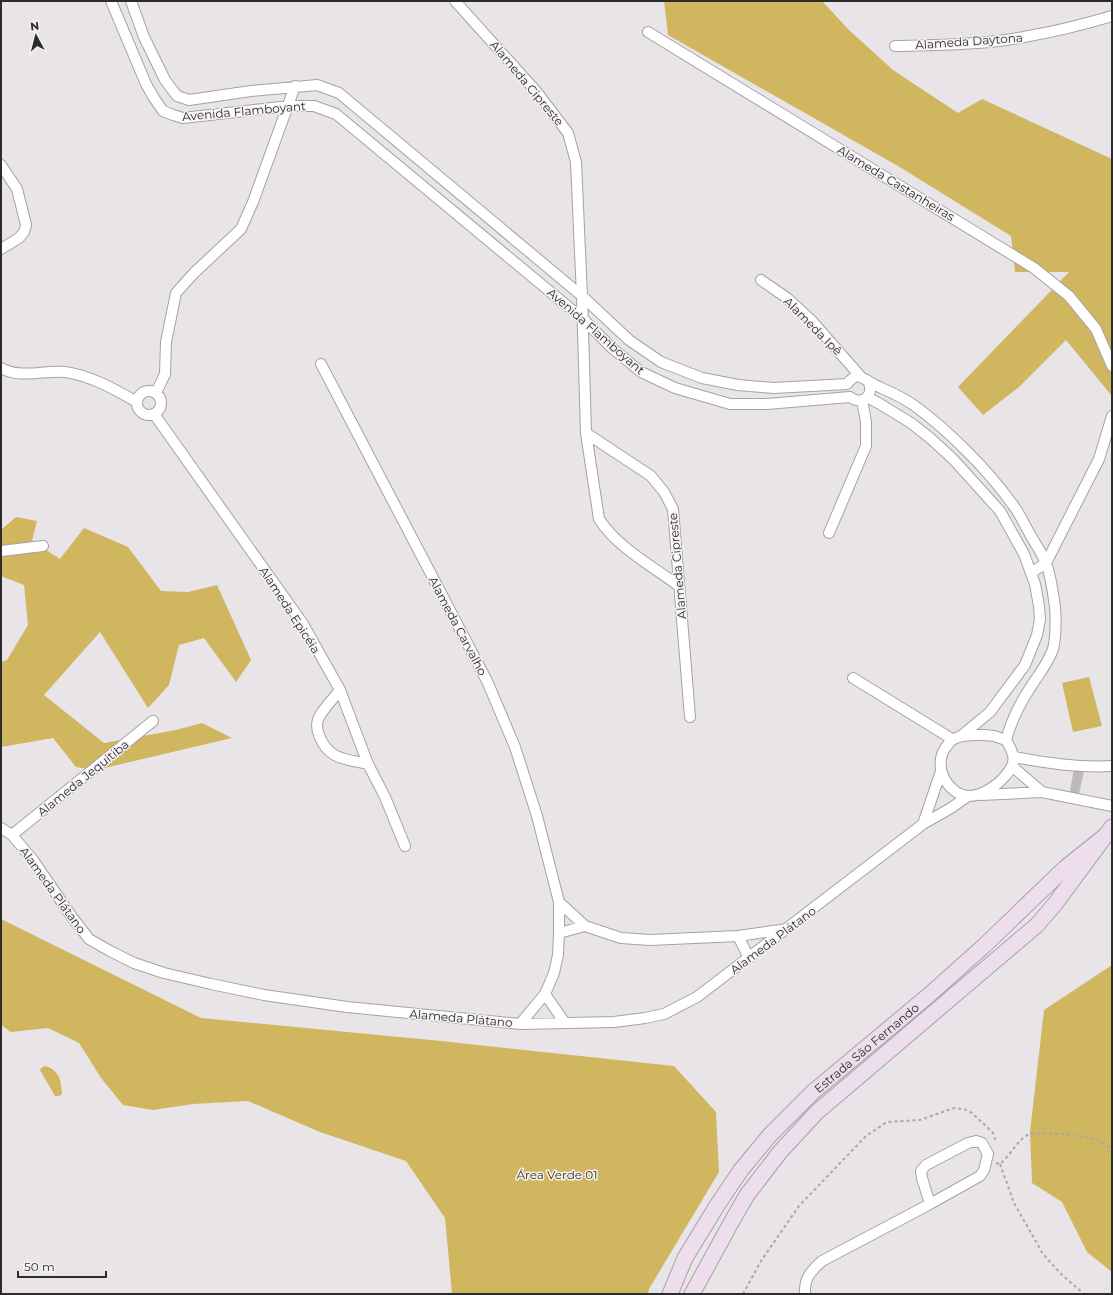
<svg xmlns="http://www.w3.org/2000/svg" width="1113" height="1295" font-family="Montserrat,sans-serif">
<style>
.green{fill:#d1b660}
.building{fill:#bcb8bb}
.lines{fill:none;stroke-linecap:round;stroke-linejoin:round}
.minor-casing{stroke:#a5a2a5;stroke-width:12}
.secondary-casing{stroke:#a5a2a5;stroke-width:17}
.path{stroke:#aaa7a9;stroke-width:2;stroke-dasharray:3 3;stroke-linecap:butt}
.minor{stroke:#fff;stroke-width:10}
.secondary{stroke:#eeddec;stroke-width:15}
.labels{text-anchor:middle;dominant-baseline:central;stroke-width:3;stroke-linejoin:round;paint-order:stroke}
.street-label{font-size:12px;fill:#2d2c2d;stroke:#f5f2f5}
.park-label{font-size:12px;fill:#3b2f06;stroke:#f5f2f5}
</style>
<rect width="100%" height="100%" fill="#e8e4e7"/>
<path class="green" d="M 664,1 L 822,1 L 849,30 L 893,70 L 958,113 L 982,99 L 1112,159 L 1112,396 L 1066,340 L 1019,387 L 983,415 L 958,387 L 1069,272 L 1015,272 L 1011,236 L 898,166 L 668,35 Z
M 16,517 L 37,521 L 32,541 L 60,559 L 84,528 L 128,547 L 161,591 L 188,592 L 217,585 L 251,660 L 236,682 L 204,638 L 179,645 L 169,685 L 148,708 L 100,632 L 44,695 L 104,743 L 176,730 L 202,723 L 232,738 L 96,770 L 76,767 L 53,738 L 1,747 L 1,662 L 7,660 L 28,625 L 24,585 L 1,576 L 1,530 Z
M 1089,677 L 1102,726 L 1073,732 L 1062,683 Z
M 1,919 L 201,1018 L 441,1041 L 674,1066 L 716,1112 L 719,1172 L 649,1289 L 648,1294 L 452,1294 L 445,1218 L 406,1161 L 320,1132 L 248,1101 L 193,1104 L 153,1110 L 123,1105 L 101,1078 L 79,1043 L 48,1028 L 11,1032 L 1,1025 Z
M 1112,965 L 1112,1272 L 1087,1252 L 1062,1202 L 1032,1183 L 1030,1132 L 1044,1010 Z
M 45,1066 C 60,1070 61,1081 62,1094 L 59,1096 L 55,1096 L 40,1070 L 41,1068 Z"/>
<path class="building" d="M 1074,769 L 1084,771 L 1078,798 L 1069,796 Z"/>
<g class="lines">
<defs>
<path id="minor" d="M 111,1 L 146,84 L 154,98 L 163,111 L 173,115 L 183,118 L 289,106 L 314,106 L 336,114 L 583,319 L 612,348 L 641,372 L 675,388 L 730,404 L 767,404 L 850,397 C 862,406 874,396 869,383
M 131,1 L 144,37 L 165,80 L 177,96 L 189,100 L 251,91 L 317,85 L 339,93 L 582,296 L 629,340 L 661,362 L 702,378 L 738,385 L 774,388 L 847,384 C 858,369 864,380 875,385 C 888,391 903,397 915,406 C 949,431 988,470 1013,505 C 1020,514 1025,526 1031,536 C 1036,545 1042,553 1046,563 C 1051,576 1053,593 1055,607 C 1056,618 1056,638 1053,649 C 1048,664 1038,675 1030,688 C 1019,705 1011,721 1006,740
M 455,1 L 536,91 L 568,133 L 576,162 L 582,296 L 586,433 L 599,519 C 617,547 652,566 679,586
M 648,32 L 1034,268 L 1069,296 L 1096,329 L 1112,366
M 895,46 C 939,45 985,45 1029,36 C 1057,31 1085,24 1112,16
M 1,165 L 17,189 L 26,225 L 24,232 L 19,238 L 1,249
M 761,280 L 787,298 L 812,321 L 861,377
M 321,364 L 487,681 L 515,747 L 537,816 L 559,902 L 559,933 L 558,955 L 554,973 L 545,994 L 520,1024
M 1,368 C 20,379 44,370 65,372 C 92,376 114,389 137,402
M137 403a12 12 0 1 1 24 0a12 12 0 1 1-24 0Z
M 156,393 L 165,374 L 166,342 L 176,293 L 194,273 L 241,229 L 253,202 L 295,86
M 867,397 L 880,404 L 911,423 L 930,438 L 953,459 L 1000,511 L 1024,554 L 1035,584 L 1039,606 L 1040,619 L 1037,635 L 1025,665 L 990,712 L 961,736
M 154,414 L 303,624 L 340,690 L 368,764 L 385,797 L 405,846
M 586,433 L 651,476 L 664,492 L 673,509 L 690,717
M 829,533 L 866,446 L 866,422 L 862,400
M 1,551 L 43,546
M 1031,573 L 1046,563 L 1099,459 L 1112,416
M 853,678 L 952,739
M 340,690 C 333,699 324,708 319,717 C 316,722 317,730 319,735 C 328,760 346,759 368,764
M 984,735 L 994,736 L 1006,740 C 1015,755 1017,762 1006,775 C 998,785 982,796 969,796 C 947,795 932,765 946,747 C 948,745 950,740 954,739 C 963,734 974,735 984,735 Z
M 1014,757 C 1047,763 1078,768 1112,766
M 1013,767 L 1042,792
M 981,795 L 1042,792 L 1112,806
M 923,824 L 941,771
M 1,828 L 12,835 L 33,860 L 72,917 L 89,939 L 110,951 L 134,963 L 164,973 L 211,984 L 264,995 L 347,1007 L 520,1024 L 614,1022 L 645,1018 L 664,1014 L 697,997 L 923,824 L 951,808 L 968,796
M 12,835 L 153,721
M 559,902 L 585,926 L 621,938 L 650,940 L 738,936 L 787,929
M 559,933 L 585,926
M 738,936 L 749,958
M 545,994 L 565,1023
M 976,1141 L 982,1143 L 988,1154 L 984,1170 L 980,1176 L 930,1204 L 922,1178 L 921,1171 L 926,1165 L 968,1143 Z
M 805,1294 C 804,1278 811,1271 822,1261 L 930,1204"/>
<g id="secondary">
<path id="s1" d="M 670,1294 L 685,1258 L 718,1204 L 741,1170 L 770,1135 L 813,1092 L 929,995 L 985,945 L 1065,868 L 1105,836"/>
<path d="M 692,1294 L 732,1221 L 747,1195 L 780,1152 L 817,1112 L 1037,925 L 1055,904 L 1112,827"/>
</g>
</defs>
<use href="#minor" class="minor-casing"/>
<use href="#secondary" class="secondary-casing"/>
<path class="path" d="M 996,1163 L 1000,1164 C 1010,1156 1018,1139 1028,1135 C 1039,1130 1092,1136 1102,1142 C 1108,1145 1110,1151 1112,1157
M 1000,1164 L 1014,1203 L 1043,1254 L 1061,1274 L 1084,1294
M 743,1294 L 761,1261 L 799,1206 L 866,1136 L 887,1122 L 920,1120 L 954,1108 L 964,1109 L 972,1113 L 988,1128 L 993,1133 L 995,1139 L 993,1142"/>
<use href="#minor" class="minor"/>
<use href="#secondary" class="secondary"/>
</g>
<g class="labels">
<g class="street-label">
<text transform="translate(969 41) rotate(-4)">Alameda Daytona</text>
<text transform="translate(527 83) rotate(50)">Alameda Cipreste</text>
<text transform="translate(244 111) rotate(-5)">Avenida Flamboyant</text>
<text transform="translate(896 183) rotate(31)">Alameda Castanheiras</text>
<text transform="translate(813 326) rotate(45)">Alameda Ipê</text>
<text transform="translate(596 331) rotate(41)">Avenida Flamboyant</text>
<text transform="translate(677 566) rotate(-95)">Alameda Cipreste</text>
<text transform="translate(290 610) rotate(57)">Alameda Epicéia</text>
<text transform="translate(458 626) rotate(62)">Alameda Carvalho</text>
<text transform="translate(83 778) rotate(-39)">Alameda Jequitiba</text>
<text transform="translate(53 890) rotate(54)">Alameda Plátano</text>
<text transform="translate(773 940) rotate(-37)">Alameda Plátano</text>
<text transform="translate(461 1018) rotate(5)">Alameda Plátano</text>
<text stroke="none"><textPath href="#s1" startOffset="319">Estrada São Fernando</textPath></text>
</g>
<g class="park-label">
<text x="557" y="1174">Área Verde 01</text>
</g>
</g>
<rect width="1113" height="1295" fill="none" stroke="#2d2c2d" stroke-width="4"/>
<g transform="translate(36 36) rotate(353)" stroke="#f5f2f5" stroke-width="3" paint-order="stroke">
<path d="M0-3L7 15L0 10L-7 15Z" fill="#2d2c2d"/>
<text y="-6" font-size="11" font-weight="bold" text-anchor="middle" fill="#2d2c2d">N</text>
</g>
<path d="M18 1271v6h88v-6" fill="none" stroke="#2d2c2d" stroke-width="2"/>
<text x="24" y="1271" font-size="12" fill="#2d2c2d" stroke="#f5f2f5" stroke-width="3" paint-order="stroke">50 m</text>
</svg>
